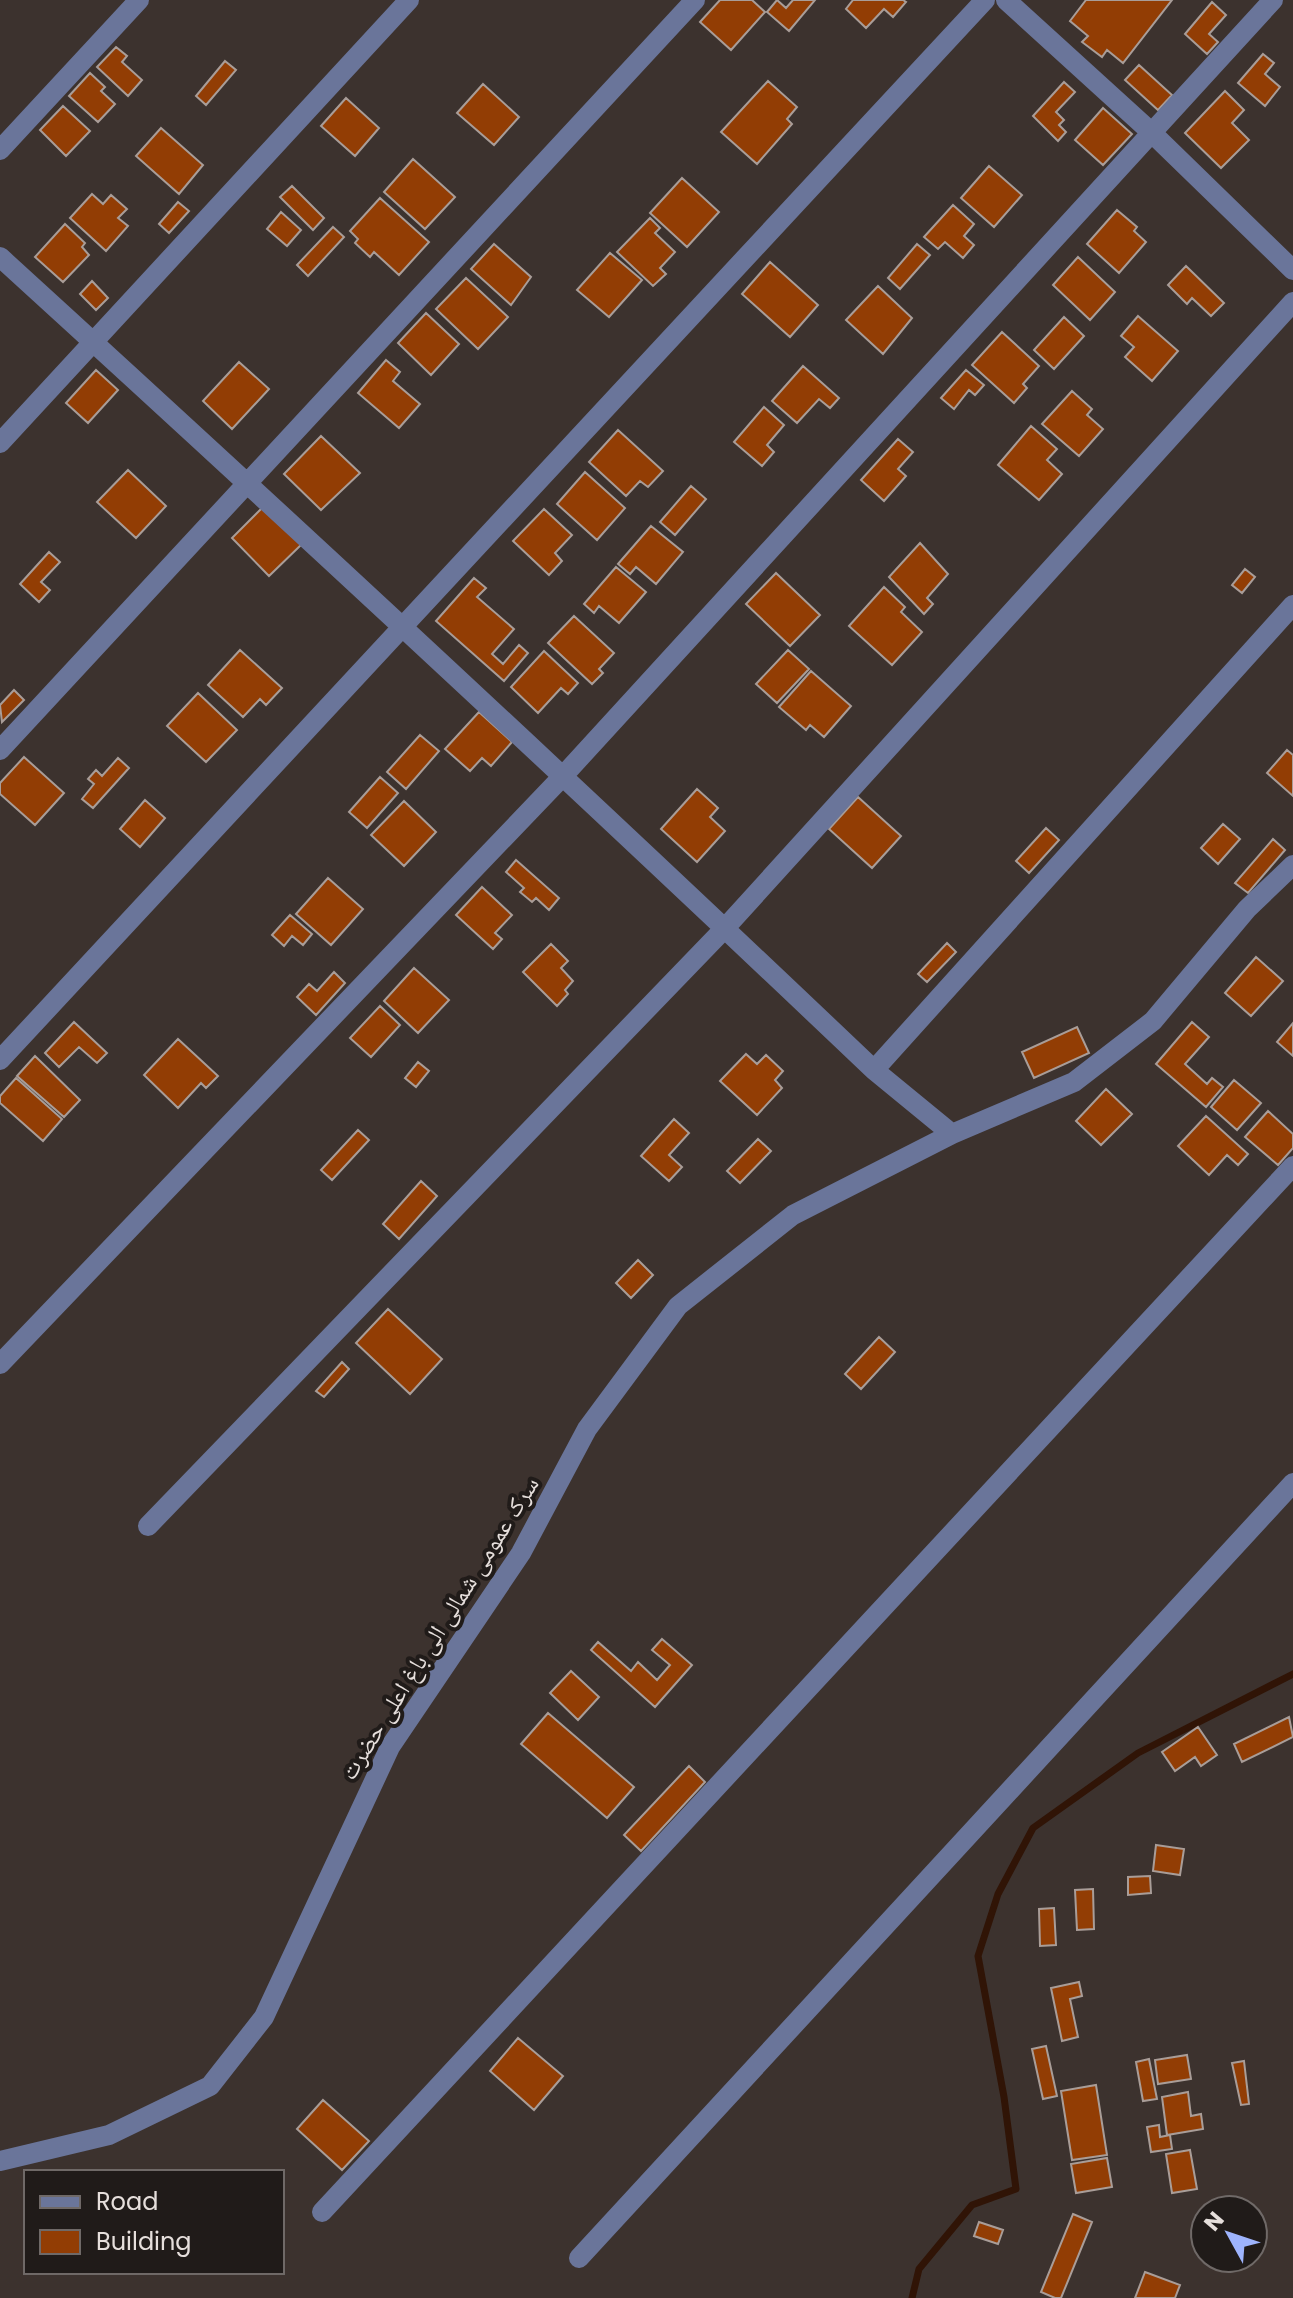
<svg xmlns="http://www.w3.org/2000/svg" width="1293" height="2298" font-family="Poppins,'Noto Naskh Arabic',sans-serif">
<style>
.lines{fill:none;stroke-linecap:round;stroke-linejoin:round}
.stream{stroke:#301406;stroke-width:7}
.building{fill:#923d04;stroke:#a99d98;stroke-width:2}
.minor{stroke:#6a759a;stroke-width:20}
.labels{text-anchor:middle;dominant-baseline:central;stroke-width:8;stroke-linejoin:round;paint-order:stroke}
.street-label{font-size:24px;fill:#e6dfdc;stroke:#201b19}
</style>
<rect width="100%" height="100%" fill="#3c322e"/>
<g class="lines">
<path class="stream" d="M 912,2298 L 919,2269 L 972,2205 L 1016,2189 L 1004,2097 L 978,1956 L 998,1894 L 1033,1828 L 1138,1753 L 1293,1674"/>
</g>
<path class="building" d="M 720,0 L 752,0 L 765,12 L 731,50 L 700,22 Z
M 777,0 L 786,8 L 793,0 L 815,0 L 789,31 L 767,12 Z
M 853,0 L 903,0 L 906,2 L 893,17 L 884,9 L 866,28 L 846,9 Z
M 1086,0 L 1172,0 L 1123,63 L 1107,50 L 1102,57 L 1082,42 L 1088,36 L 1070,21 Z
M 1212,2 L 1226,15 L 1209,34 L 1218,42 L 1207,54 L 1185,34 Z
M 116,47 L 127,56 L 122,62 L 142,80 L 128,96 L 97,67 Z
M 1263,54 L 1274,63 L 1265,74 L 1280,87 L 1265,106 L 1238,83 Z
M 225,61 L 236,70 L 206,105 L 196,96 Z
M 1139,65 L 1172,95 L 1158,110 L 1125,80 Z
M 90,73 L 105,87 L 101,91 L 115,104 L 98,122 L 69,96 Z
M 768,81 L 797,107 L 787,119 L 792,124 L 757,164 L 721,132 Z
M 1064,82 L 1075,92 L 1056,112 L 1064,120 L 1059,125 L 1066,132 L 1058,141 L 1033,116 Z
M 483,84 L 519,117 L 494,145 L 457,113 Z
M 1225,91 L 1244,110 L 1232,123 L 1249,140 L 1221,168 L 1185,133 Z
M 346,98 L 379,128 L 355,156 L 321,126 Z
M 63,106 L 90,131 L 66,156 L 40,130 Z
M 1103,108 L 1132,134 L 1103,165 L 1075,140 Z
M 161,128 L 203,165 L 179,194 L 136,156 Z
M 413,159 L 455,197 L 425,229 L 384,192 Z
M 989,166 L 1022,195 L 994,227 L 961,198 Z
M 682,178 L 719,212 L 687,247 L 650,213 Z
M 292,186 L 324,218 L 313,230 L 280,197 Z
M 92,194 L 103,204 L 111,195 L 127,209 L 118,218 L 128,226 L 106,251 L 70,218 Z
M 380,198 L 429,242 L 399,275 L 374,252 L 370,257 L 355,243 L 358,239 L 350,231 Z
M 178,202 L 189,211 L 169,233 L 159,224 Z
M 953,205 L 974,224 L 964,236 L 974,245 L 963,258 L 945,242 L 938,249 L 924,237 Z
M 1117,210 L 1137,227 L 1134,231 L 1146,242 L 1119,273 L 1087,244 Z
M 281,212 L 301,230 L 287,246 L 267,229 Z
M 650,218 L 660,228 L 655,233 L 675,252 L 660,268 L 666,274 L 653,286 L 617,252 Z
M 65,224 L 85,243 L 82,247 L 89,255 L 63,282 L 35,257 Z
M 333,227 L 344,237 L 308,276 L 297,265 Z
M 494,244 L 531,277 L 511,305 L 471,269 Z
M 917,244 L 930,255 L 900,289 L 888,278 Z
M 610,253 L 642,280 L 609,317 L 577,290 Z
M 1078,257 L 1115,292 L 1090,320 L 1053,285 Z
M 770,262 L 818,305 L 790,337 L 742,294 Z
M 1186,266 L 1224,303 L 1211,316 L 1192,298 L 1187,304 L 1168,285 Z
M 466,278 L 508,317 L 478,349 L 436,309 Z
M 92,281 L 108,298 L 96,310 L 80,294 Z
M 878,286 L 912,318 L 883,354 L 846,320 Z
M 426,313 L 459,344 L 431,375 L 398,343 Z
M 1138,316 L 1178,351 L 1152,381 L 1125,357 L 1134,347 L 1121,336 Z
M 1064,317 L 1084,336 L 1054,369 L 1034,350 Z
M 1002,332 L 1039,366 L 1023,384 L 1027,388 L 1014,403 L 972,365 Z
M 386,360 L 400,372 L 393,381 L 420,404 L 399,428 L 358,393 Z
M 239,362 L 269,389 L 232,429 L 203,401 Z
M 803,366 L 839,398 L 830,408 L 819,399 L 797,423 L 772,401 Z
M 96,370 L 118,390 L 88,423 L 66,403 Z
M 966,370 L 984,385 L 975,395 L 969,390 L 954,409 L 941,398 Z
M 1072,391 L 1092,409 L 1087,415 L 1103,429 L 1079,456 L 1042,424 Z
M 764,407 L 784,425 L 767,445 L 774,452 L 762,466 L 734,442 Z
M 1031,426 L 1057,449 L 1047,460 L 1062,474 L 1039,500 L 998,465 Z
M 618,430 L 663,471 L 648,487 L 640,481 L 626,496 L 589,462 Z
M 321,436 L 360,473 L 321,510 L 284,474 Z
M 898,439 L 913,452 L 898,469 L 906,476 L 884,501 L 861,480 Z
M 128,470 L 166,506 L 136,538 L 97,502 Z
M 585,472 L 625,508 L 597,540 L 557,504 Z
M 691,486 L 706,499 L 675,535 L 660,522 Z
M 264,506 L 302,544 L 269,576 L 232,538 Z
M 544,509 L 572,535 L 555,553 L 562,561 L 549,575 L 513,541 Z
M 651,526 L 683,552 L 656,584 L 636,567 L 630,574 L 618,564 Z
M 920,543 L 948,574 L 927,598 L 933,604 L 924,614 L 889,577 Z
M 49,552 L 60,562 L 41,582 L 50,590 L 39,602 L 20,584 Z
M 616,567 L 646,592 L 619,623 L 599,606 L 594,613 L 584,604 Z
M 1245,569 L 1255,577 L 1242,593 L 1232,585 Z
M 776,573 L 820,615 L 790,646 L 746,604 Z
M 474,578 L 486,588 L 477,597 L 514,629 L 492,654 L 503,664 L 519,645 L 528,653 L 504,681 L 436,621 Z
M 884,587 L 905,607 L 901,612 L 922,632 L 892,665 L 849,626 Z
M 574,616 L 614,653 L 599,669 L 603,673 L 592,684 L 548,643 Z
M 240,650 L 282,688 L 266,705 L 260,699 L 243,717 L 208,685 Z
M 788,650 L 809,669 L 777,703 L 756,684 Z
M 544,651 L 578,683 L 568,694 L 561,688 L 538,713 L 511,687 Z
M 811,671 L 851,706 L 824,737 L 810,725 L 806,730 L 779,707 Z
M 14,690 L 24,700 L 2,722 L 0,705 Z
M 198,693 L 237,730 L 206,762 L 167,726 Z
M 479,712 L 512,742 L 491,766 L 482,758 L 470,771 L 445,749 Z
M 420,735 L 439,751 L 406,789 L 387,772 Z
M 1287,750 L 1293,755 L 1293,796 L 1267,773 Z
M 24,757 L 64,793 L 35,825 L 0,794 L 0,783 Z
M 118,758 L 129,768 L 93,808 L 82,799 L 94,784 L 88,779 L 96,770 L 102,776 Z
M 380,777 L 398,793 L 367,828 L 349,812 Z
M 697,789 L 718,808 L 710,817 L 725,831 L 697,862 L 661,829 Z
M 858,797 L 901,836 L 872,868 L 829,829 Z
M 145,800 L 165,818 L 140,847 L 120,829 Z
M 404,801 L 436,832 L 404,866 L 371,835 Z
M 1223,824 L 1240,839 L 1218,864 L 1201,848 Z
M 1046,828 L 1059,840 L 1029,873 L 1016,861 Z
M 1273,839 L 1285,850 L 1248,893 L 1235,883 Z
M 516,860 L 559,898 L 549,910 L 536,898 L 532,902 L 520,892 L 524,888 L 506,872 Z
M 328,878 L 363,909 L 331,945 L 296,914 Z
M 482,887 L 512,915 L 495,933 L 502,939 L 493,949 L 456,915 Z
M 290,915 L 312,934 L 303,945 L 292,936 L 284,946 L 272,935 Z
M 947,943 L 956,952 L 927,982 L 918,974 Z
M 551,944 L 568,961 L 561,968 L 573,981 L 565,990 L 568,994 L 557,1006 L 523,972 Z
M 1256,957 L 1283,981 L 1251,1016 L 1225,993 Z
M 414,968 L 449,1000 L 418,1033 L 384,1001 Z
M 334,972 L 345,983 L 316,1015 L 297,997 L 309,984 L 317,991 Z
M 380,1006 L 400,1025 L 371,1057 L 350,1038 Z
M 74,1022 L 107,1053 L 97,1063 L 79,1047 L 59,1067 L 45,1053 Z
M 1192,1022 L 1209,1037 L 1185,1064 L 1207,1084 L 1212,1078 L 1223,1087 L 1206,1107 L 1156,1064 Z
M 1293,1023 L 1293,1056 L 1277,1042 Z
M 1077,1027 L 1089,1053 L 1034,1078 L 1022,1052 Z
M 178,1039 L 218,1076 L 206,1088 L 201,1083 L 178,1108 L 144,1075 Z
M 746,1054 L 757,1064 L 766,1055 L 783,1071 L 775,1080 L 782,1088 L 757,1115 L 720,1081 Z
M 35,1056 L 80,1100 L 64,1117 L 17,1076 Z
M 418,1062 L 429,1071 L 416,1087 L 405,1078 Z
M 16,1078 L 62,1119 L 43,1141 L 0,1103 L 0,1096 Z
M 1234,1080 L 1261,1103 L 1237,1130 L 1211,1107 Z
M 1106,1089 L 1132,1114 L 1101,1145 L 1076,1121 Z
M 1268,1111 L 1293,1134 L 1293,1148 L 1278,1165 L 1245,1137 Z
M 1206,1116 L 1248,1154 L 1238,1165 L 1227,1155 L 1209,1175 L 1178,1146 Z
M 674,1119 L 689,1133 L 669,1155 L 682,1167 L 669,1181 L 641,1156 Z
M 358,1130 L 369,1140 L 332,1180 L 321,1170 Z
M 758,1139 L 771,1151 L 740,1183 L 727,1171 Z
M 421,1181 L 437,1196 L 399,1239 L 383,1224 Z
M 638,1260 L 653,1275 L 631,1298 L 616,1283 Z
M 388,1309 L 442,1359 L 410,1394 L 356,1343 Z
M 879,1337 L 895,1352 L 861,1389 L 845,1374 Z
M 342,1362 L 349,1369 L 324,1397 L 316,1391 Z
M 662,1639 L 692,1665 L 655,1707 L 591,1650 L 598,1642 L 631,1671 L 638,1662 L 657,1680 L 670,1665 L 652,1650 Z
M 571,1671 L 599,1697 L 578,1720 L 550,1693 Z
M 548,1713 L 634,1787 L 607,1818 L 521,1744 Z
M 1289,1717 L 1293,1737 L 1242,1762 L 1234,1744 Z
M 1198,1727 L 1217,1755 L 1201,1766 L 1195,1757 L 1175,1771 L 1162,1752 Z
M 689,1766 L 705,1782 L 641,1851 L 624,1835 Z
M 1156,1845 L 1184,1849 L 1180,1875 L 1153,1871 Z
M 1150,1876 L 1151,1893 L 1128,1895 L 1128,1877 Z
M 1093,1889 L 1094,1929 L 1077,1930 L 1075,1890 Z
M 1054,1908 L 1056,1945 L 1040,1946 L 1039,1909 Z
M 1079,1982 L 1082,1996 L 1070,1999 L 1078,2037 L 1062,2041 L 1051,1988 Z
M 518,2038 L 563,2076 L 534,2110 L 490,2071 Z
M 1046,2046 L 1057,2096 L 1043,2099 L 1032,2049 Z
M 1187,2055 L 1191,2079 L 1158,2084 L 1155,2060 Z
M 1149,2059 L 1157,2099 L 1143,2101 L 1136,2062 Z
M 1244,2061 L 1249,2104 L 1241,2105 L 1232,2063 Z
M 1096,2085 L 1107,2155 L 1072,2160 L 1061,2091 Z
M 1188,2092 L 1191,2116 L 1201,2114 L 1203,2129 L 1167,2135 L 1162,2097 Z
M 323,2100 L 369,2141 L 342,2170 L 297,2129 Z
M 1159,2125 L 1160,2137 L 1170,2135 L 1172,2149 L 1151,2152 L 1147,2127 Z
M 1190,2150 L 1197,2189 L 1172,2193 L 1166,2154 Z
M 1107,2158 L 1112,2187 L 1076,2193 L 1071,2164 Z
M 1073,2214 L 1092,2222 L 1061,2298 L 1055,2298 L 1041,2292 Z
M 979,2222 L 1003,2230 L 998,2244 L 974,2236 Z
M 1145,2272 L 1180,2285 L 1175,2298 L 1135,2298 Z"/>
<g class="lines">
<path class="minor" d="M 1006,0 L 1151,132 L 1293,270
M 0,150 L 139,0
M 0,257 C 294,525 586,796 874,1070 L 952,1134
M 0,443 L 409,0
M 0,750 L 695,0
M 0,1060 L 985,0
M 874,1070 L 1293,605
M 0,1364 L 563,776 L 1273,0
M 148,1526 L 725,928 L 1293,302
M 0,2161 L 109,2135 L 210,2086 L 264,2017 L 390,1747 L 521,1553 L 587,1429 L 678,1306 L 793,1215 L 952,1134 L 1074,1082 L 1153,1021 L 1247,909 L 1293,865
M 322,2212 L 1293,1166
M 579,2258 L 1293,1483"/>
</g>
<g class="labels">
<g class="street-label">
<text transform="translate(439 1628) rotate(-58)">سرک عمومی شمالی الی باغ اعلی حضرت</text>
</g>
</g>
<rect x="24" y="2170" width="260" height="104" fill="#201b19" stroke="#6f6967" stroke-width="2"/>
<rect x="40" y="2196" width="40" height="12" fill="#6a759a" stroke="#6f6967" stroke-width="2"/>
<text x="96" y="2210" font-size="24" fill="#e6dfdc">Road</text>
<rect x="40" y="2230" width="40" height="24" fill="#923d04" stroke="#6f6967" stroke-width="2"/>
<text x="96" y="2250" font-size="24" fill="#e6dfdc">Building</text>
<g transform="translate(1229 2234) rotate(310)"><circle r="38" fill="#201b19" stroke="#6f6967" stroke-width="2"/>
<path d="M0-6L14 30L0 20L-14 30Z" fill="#9eb4fd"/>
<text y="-12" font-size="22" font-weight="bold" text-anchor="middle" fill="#e6dfdc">N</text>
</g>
</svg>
